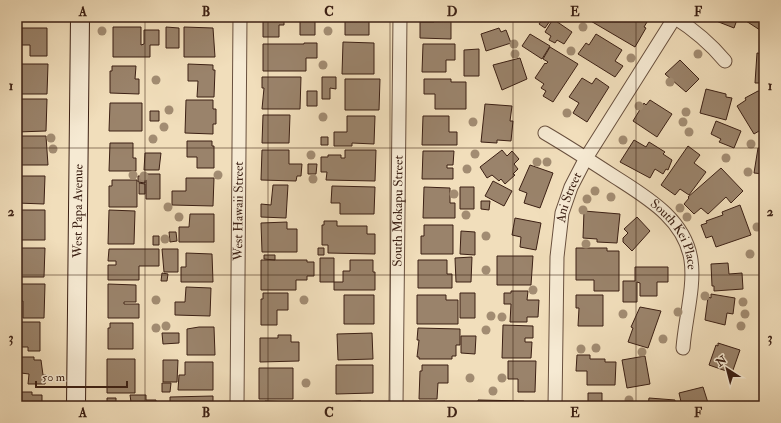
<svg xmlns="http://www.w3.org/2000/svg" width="781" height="423" font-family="'IM FELL Double Pica',serif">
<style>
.building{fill:#9a836b;stroke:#3c2014}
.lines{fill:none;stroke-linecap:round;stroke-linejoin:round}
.street-casing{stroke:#69503e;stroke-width:15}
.secondary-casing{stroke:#3c2014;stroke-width:20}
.street{stroke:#f6ead3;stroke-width:13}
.secondary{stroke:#f6ead3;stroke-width:18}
.tree{fill:#a28c72}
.grid{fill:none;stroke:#3c2014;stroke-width:1;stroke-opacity:0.55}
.labels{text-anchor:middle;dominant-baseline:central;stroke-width:3.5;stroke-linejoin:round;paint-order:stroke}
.street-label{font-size:13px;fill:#3c2014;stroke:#f6ead3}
.neatline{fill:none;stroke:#3c2014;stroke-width:1.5}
.grid-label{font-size:13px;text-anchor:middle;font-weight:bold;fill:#3c2014}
</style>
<rect width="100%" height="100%" fill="#f1debb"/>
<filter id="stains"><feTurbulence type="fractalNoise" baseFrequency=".005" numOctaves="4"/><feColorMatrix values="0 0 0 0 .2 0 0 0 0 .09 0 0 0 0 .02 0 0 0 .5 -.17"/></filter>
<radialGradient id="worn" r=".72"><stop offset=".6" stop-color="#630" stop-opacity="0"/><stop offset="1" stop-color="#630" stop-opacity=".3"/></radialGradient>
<path class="building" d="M 19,17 L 47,17 L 47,19 L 19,18 Z
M 145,17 L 160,17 L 160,21 L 145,21 Z
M 263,17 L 284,17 L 284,25 L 279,25 L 279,37 L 263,37 Z
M 300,17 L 315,18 L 315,35 L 300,35 Z
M 345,17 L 369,17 L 369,35 L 345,35 Z
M 435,17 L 451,17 L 451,39 L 420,38 L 420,22 L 434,22 Z
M 544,17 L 552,18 L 545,28 L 539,24 Z
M 591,17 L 639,17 L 647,22 L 644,27 L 646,28 L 635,47 L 589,20 Z
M 706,17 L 738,17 L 734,28 Z
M 744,17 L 764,17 L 764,23 L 760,30 L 746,21 L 747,19 Z
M 553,19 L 572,32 L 564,44 L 557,40 L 555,43 L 549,40 L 551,36 L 545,32 Z
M 113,27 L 141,27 L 141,45 L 144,44 L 144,30 L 159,30 L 159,45 L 150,45 L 150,57 L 113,57 Z
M 166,27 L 179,28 L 179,48 L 166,48 Z
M 184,27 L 213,28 L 215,57 L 184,57 Z
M 20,28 L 47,28 L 47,56 L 30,56 L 30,45 L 20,45 Z
M 499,28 L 501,32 L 506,30 L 511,43 L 486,51 L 481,34 Z
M 530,34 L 550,46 L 542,59 L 522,46 Z
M 596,34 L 622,50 L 615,61 L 623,66 L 615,77 L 578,54 L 586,43 L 589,45 Z
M 343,42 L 374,43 L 374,74 L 342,74 Z
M 304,43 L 317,43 L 317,58 L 306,58 L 306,71 L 263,71 L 263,44 L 304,44 Z
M 423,44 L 455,44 L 455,60 L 446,60 L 446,72 L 422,72 Z
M 550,47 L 578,64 L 553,102 L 543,96 L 546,91 L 541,88 L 544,84 L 535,78 L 545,63 L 546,64 L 548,62 L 543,59 Z
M 479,49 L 479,76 L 464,76 L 464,50 Z
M 757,53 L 764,54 L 764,89 L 762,89 L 763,83 L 755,83 Z
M 520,58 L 527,79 L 502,90 L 493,65 Z
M 680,60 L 699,79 L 686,92 L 665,74 Z
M 20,64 L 48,64 L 47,94 L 17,94 L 17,79 L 20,79 Z
M 188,64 L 213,65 L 213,70 L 215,70 L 214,97 L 197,97 L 198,81 L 188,81 Z
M 112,66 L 136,66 L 135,79 L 139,79 L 139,94 L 110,93 L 110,71 L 112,71 Z
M 262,77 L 301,77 L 300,109 L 262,109 L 264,88 L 262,88 Z
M 322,77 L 336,77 L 336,89 L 330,88 L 330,99 L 322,99 Z
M 582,78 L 592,84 L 596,78 L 609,87 L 587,122 L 573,113 L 579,103 L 569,97 Z
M 345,79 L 380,79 L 379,110 L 345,110 Z
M 424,79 L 451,79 L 451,82 L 466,82 L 466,109 L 435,109 L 435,94 L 424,94 Z
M 706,89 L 726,94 L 726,97 L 732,98 L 726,120 L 700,113 Z
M 307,91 L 317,91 L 317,106 L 307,106 Z
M 758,91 L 761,91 L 764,95 L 764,128 L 754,134 L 737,106 L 746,100 L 745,98 Z
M 17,99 L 47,99 L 46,131 L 17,132 Z
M 186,100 L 213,100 L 213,109 L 216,109 L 216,124 L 213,124 L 213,134 L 185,133 Z
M 650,100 L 672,114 L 657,137 L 633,121 L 644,103 L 646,105 Z
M 110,103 L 142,103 L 142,131 L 109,131 Z
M 485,104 L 512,106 L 510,121 L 513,121 L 511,141 L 497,140 L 497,143 L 481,142 Z
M 150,111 L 159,111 L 159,121 L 150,121 Z
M 263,115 L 290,115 L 289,143 L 262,143 Z
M 347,116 L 375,116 L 374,144 L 352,143 L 352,146 L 334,146 L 334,132 L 347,132 Z
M 423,116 L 449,116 L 449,132 L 457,132 L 457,145 L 422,145 Z
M 716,121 L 741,131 L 734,148 L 719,142 L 721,139 L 711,134 Z
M 17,136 L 46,136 L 48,165 L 17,165 Z
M 321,137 L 328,137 L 328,145 L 321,145 Z
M 634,140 L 646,147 L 649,142 L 665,152 L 663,154 L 672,160 L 668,170 L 666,169 L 663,174 L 655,169 L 650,178 L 620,162 Z
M 187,141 L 212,141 L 212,146 L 214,146 L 214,168 L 197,168 L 197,157 L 187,157 Z
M 110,143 L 133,143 L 133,158 L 136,158 L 136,171 L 109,171 Z
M 688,146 L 700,155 L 694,163 L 706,172 L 689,195 L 680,189 L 675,195 L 661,185 Z
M 758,148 L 764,149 L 764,174 L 754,173 Z
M 262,150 L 289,150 L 289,164 L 302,164 L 301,176 L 297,176 L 296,181 L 261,180 Z
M 345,150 L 376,150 L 375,181 L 326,180 L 327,172 L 321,172 L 321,157 L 328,157 L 328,155 L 341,155 L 341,158 L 345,158 Z
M 502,150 L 507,156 L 512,151 L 519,159 L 514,164 L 518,169 L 513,174 L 515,175 L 505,184 L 501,179 L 499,181 L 492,175 L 487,178 L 480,167 Z
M 423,151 L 454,151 L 453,165 L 447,165 L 447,168 L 453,168 L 453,179 L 422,179 Z
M 145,153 L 161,153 L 159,170 L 144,170 Z
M 308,164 L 317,164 L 316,174 L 308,174 Z
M 530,165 L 553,173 L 540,208 L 524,203 L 527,193 L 519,190 Z
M 721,168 L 743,191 L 731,203 L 726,197 L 708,214 L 701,208 L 694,214 L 684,204 L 689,198 L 688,197 Z
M 146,174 L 160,174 L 160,199 L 146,199 Z
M 20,176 L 45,176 L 44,204 L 17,203 L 17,182 L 20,182 Z
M 138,176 L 145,176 L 145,183 L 138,182 Z
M 186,178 L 214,178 L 213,206 L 172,205 L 172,191 L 186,191 Z
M 112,180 L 137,180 L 137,207 L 109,207 L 109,186 L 112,186 Z
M 493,181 L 512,191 L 504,206 L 485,196 Z
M 139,183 L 145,184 L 145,194 L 139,194 Z
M 273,185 L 288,185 L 286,218 L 261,217 L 261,204 L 271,205 Z
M 332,186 L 375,187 L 374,214 L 340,214 L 340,203 L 331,203 Z
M 424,187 L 450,188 L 450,203 L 455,203 L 455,218 L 423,218 Z
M 460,187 L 474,187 L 474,209 L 460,209 Z
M 481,201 L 490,201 L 489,210 L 481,209 Z
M 740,205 L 751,235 L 716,247 L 712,236 L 706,238 L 701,225 L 707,223 L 706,221 L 723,215 L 722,212 Z
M 17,210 L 45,210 L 45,240 L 17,240 Z
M 109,210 L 135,211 L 134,244 L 108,244 Z
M 584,211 L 620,214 L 617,243 L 597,242 L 597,239 L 583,238 Z
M 190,214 L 214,214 L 214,242 L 179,242 L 179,227 L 189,227 Z
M 637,217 L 650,231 L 632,251 L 623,242 L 623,238 L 628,233 L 624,229 Z
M 515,218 L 541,223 L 536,250 L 520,247 L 521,237 L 512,235 Z
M 324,221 L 337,221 L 337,226 L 367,226 L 367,234 L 375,234 L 375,254 L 328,253 L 328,245 L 322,245 L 322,225 L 324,225 Z
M 287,222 L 287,229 L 297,229 L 297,252 L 262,252 L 261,223 Z
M 424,225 L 453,225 L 453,254 L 421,254 L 421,236 L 424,236 Z
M 461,231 L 475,232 L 475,255 L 460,254 Z
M 169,232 L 176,232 L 177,241 L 170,242 Z
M 153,236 L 159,236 L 159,245 L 153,245 Z
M 20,248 L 45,248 L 44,277 L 19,277 Z
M 318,248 L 324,248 L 324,255 L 318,255 Z
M 576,248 L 607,248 L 607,251 L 619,251 L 619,291 L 594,291 L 594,280 L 576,280 Z
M 109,249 L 159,249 L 159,266 L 139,266 L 139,280 L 108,280 L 108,265 L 116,265 L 116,261 L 108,261 Z
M 162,249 L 178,249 L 178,272 L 164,272 Z
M 186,253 L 212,254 L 213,282 L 181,282 L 181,267 L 186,267 Z
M 264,255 L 275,255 L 275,260 L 264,259 Z
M 497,256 L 533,256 L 531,285 L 497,285 Z
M 472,257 L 471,282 L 456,282 L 455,258 Z
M 320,258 L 334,258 L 334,282 L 320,282 Z
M 261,260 L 307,260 L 307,262 L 314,262 L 314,276 L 307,276 L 307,280 L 296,280 L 296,290 L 261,290 Z
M 350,260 L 373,260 L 373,272 L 375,272 L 375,290 L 334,290 L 334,282 L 343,282 L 343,271 L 350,271 Z
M 418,260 L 447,260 L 447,274 L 452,274 L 452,288 L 418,288 Z
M 728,263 L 729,274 L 742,273 L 743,289 L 714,291 L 714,286 L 712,286 L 711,264 Z
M 635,267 L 668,267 L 668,282 L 657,282 L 657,296 L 640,296 L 640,283 L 637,282 L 637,302 L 623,302 L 623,281 L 635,281 Z
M 162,273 L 168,274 L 167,281 L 161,281 Z
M 17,284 L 45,284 L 44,318 L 23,318 L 23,301 L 17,301 Z
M 108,284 L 136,285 L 136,302 L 124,302 L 124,304 L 139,304 L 139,318 L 108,318 Z
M 186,287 L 211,288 L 210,316 L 175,315 L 175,302 L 185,302 Z
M 511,291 L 528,291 L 527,300 L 539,300 L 538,317 L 527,317 L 527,322 L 510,322 L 511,304 L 504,304 L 504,293 L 511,293 Z
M 263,293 L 288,293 L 288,310 L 277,310 L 277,325 L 261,325 L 261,299 L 263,299 Z
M 460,293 L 475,293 L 475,318 L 460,318 Z
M 711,294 L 735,298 L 733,314 L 727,313 L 725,325 L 705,320 L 708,297 L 711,298 Z
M 344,295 L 374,295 L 374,324 L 344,324 Z
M 417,295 L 446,295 L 446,300 L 458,300 L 458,324 L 417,324 Z
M 576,295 L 603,295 L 603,326 L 578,326 L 579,308 L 576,308 Z
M 640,307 L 661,311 L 648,348 L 628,342 L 633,328 L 631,327 Z
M 17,322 L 40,322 L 40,351 L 28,351 L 28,347 L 21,347 L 21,336 L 17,336 Z
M 110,323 L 133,323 L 133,349 L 108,349 L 108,328 L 110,328 Z
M 503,325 L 533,326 L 533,338 L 525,338 L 525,342 L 532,342 L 531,358 L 502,358 Z
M 199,327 L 214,327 L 215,355 L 187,355 L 187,329 Z
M 418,328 L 460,329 L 460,345 L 456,345 L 456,356 L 452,356 L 452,359 L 419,359 L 419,357 L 417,357 L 419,340 L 417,340 Z
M 162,333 L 179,333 L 179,343 L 163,344 Z
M 372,333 L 373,359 L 338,360 L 337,334 Z
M 278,335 L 291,335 L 291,342 L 299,342 L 299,361 L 260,362 L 260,338 L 278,338 Z
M 461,336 L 476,336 L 475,354 L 461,353 Z
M 718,343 L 740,350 L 732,373 L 709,365 L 716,345 L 718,346 Z
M 577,355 L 590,355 L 590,359 L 605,359 L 605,362 L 616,362 L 615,385 L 587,385 L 587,371 L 576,371 Z
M 645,356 L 650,384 L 627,388 L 622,360 Z
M 21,357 L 34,357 L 34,360 L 41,360 L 43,375 L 46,375 L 45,384 L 28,384 L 29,374 L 21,373 Z
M 107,359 L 135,359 L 135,393 L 107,393 Z
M 163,360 L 178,360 L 177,382 L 163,382 Z
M 508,361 L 536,361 L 535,392 L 518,392 L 518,379 L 508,379 Z
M 185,362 L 213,362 L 213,390 L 178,390 L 179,375 L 185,375 Z
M 336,365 L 373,365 L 373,393 L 336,394 Z
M 422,365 L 448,365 L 448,383 L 438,383 L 437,399 L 419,399 L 420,371 L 422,371 Z
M 259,368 L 293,368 L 293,399 L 259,399 Z
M 162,383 L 171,383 L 170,392 L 162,392 Z
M 703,387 L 709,406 L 682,406 L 679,393 Z
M 17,392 L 32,392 L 32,395 L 42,395 L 42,406 L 17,406 Z
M 588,393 L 602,393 L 602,406 L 588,406 Z
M 130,395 L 146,395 L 146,400 L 156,400 L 156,406 L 107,406 L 107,398 L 116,398 L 116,402 L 131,402 Z
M 213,396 L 213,406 L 170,406 L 170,397 Z
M 649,398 L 675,400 L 675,406 L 648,406 Z
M 478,400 L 524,401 L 524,406 L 478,406 Z
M 265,401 L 292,402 L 292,406 L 264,406 Z
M 361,401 L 361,406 L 337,406 L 337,402 Z
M 445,401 L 445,406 L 420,406 L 420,402 Z"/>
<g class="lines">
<defs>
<g id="street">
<path d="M 674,17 C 693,29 710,43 725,61"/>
<path id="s1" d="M 545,133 C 569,147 592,162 615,177 C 646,197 685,219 691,260 C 695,286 685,320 683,348"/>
<path id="s2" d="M 237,406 L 240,17"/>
<path id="s3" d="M 396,406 L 400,17"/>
<path id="s4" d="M 555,406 L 557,257 L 562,213 L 571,187 L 586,158 L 675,17"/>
</g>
<g id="secondary">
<path id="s5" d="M 76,406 L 80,17"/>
</g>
</defs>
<use href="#street" class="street-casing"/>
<use href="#secondary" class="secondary-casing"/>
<use href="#street" class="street"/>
<use href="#secondary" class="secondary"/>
</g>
<g class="tree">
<circle cx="583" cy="27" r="4.5"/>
<circle cx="102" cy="31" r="4.5"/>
<circle cx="328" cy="31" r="4.5"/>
<circle cx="514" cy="44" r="4.5"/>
<circle cx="571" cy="51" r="4.5"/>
<circle cx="515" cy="54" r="4.5"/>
<circle cx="698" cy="54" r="4.5"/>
<circle cx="631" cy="58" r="4.5"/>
<circle cx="323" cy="65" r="4.5"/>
<circle cx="156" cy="80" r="4.5"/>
<circle cx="670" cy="82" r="4.5"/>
<circle cx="639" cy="106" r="4.5"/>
<circle cx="169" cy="110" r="4.5"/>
<circle cx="686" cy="112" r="4.5"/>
<circle cx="567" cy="113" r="4.5"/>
<circle cx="323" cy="117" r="4.5"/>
<circle cx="473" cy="122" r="4.5"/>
<circle cx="683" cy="122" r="4.5"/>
<circle cx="164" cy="127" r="4.5"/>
<circle cx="689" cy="132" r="4.5"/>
<circle cx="51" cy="138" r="4.5"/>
<circle cx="153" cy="139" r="4.5"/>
<circle cx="623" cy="140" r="4.5"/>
<circle cx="751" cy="144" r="4.5"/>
<circle cx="53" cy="149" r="4.5"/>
<circle cx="475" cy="154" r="4.5"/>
<circle cx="311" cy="155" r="4.5"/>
<circle cx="726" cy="158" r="4.5"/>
<circle cx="537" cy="162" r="4.5"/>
<circle cx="547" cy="162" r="4.5"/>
<circle cx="467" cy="169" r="4.5"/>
<circle cx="748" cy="172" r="4.5"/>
<circle cx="133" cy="175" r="4.5"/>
<circle cx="218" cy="175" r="4.5"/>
<circle cx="144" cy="176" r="4.5"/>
<circle cx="313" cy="179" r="4.5"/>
<circle cx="595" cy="191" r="4.5"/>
<circle cx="454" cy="194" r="4.5"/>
<circle cx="611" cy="197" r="4.5"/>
<circle cx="587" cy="199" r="4.5"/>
<circle cx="168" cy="207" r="4.5"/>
<circle cx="680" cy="208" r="4.5"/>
<circle cx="583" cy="210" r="4.5"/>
<circle cx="466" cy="215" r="4.5"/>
<circle cx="179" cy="217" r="4.5"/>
<circle cx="687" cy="217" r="4.5"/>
<circle cx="757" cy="227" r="4.5"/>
<circle cx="486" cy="236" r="4.5"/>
<circle cx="165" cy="239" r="4.5"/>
<circle cx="586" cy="244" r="4.5"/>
<circle cx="750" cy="254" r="4.5"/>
<circle cx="486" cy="270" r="4.5"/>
<circle cx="533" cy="290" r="4.5"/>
<circle cx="705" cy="296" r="4.5"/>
<circle cx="156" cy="300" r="4.5"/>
<circle cx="304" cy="300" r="4.5"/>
<circle cx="743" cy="302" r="4.5"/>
<circle cx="678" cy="312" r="4.5"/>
<circle cx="623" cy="314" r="4.5"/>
<circle cx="745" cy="314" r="4.5"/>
<circle cx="491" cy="316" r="4.5"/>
<circle cx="502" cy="317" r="4.5"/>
<circle cx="166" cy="326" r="4.5"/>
<circle cx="741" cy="326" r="4.5"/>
<circle cx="156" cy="328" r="4.5"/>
<circle cx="486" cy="330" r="4.5"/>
<circle cx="663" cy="339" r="4.5"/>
<circle cx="596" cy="348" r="4.5"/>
<circle cx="581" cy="349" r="4.5"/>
<circle cx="642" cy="352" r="4.5"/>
<circle cx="470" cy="378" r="4.5"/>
<circle cx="502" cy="378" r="4.5"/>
<circle cx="306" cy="383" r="4.5"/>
<circle cx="493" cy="391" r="4.5"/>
<circle cx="629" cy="400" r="4.5"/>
</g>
<path class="grid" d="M 145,17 L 145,406M 268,17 L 268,406M 390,17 L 390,406M 513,17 L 513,406M 636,17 L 636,406M 17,148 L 764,148M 17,275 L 764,275"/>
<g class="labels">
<g class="street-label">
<text stroke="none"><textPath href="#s4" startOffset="210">Ani Street</textPath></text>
<text stroke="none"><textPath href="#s5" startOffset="195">West Papa Avenue</textPath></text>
<text stroke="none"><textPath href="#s2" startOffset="195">West Hawaii Street</textPath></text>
<text stroke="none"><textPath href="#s3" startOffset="195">South Mokapu Street</textPath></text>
<text stroke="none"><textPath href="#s1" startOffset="168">South Kei Place</textPath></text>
</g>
</g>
<rect width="781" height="423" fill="none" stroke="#f1debb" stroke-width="44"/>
<g transform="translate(727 369) rotate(324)" stroke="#f6ead3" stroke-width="3" paint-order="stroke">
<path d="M0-3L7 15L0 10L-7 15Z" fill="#3c2014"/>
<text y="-6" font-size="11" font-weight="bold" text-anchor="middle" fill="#3c2014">N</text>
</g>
<path d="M36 381v6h91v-6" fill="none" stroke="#3c2014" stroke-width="2"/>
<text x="42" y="381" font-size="12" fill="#3c2014" stroke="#f6ead3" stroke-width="3" paint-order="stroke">50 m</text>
<rect x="22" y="22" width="737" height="379" class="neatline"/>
<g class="grid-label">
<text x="83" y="16">A</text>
<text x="206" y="16">B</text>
<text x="329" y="16">C</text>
<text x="452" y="16">D</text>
<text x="575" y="16">E</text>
<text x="698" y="16">F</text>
<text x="11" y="90">1</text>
<text x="770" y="90">1</text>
<text x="11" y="216">2</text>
<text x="770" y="216">2</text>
<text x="11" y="342">3</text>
<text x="770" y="342">3</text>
<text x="83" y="417">A</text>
<text x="206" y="417">B</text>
<text x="329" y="417">C</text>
<text x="452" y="417">D</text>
<text x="575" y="417">E</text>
<text x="698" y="417">F</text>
</g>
<rect width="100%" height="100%" filter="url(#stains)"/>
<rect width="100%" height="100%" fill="url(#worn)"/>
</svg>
